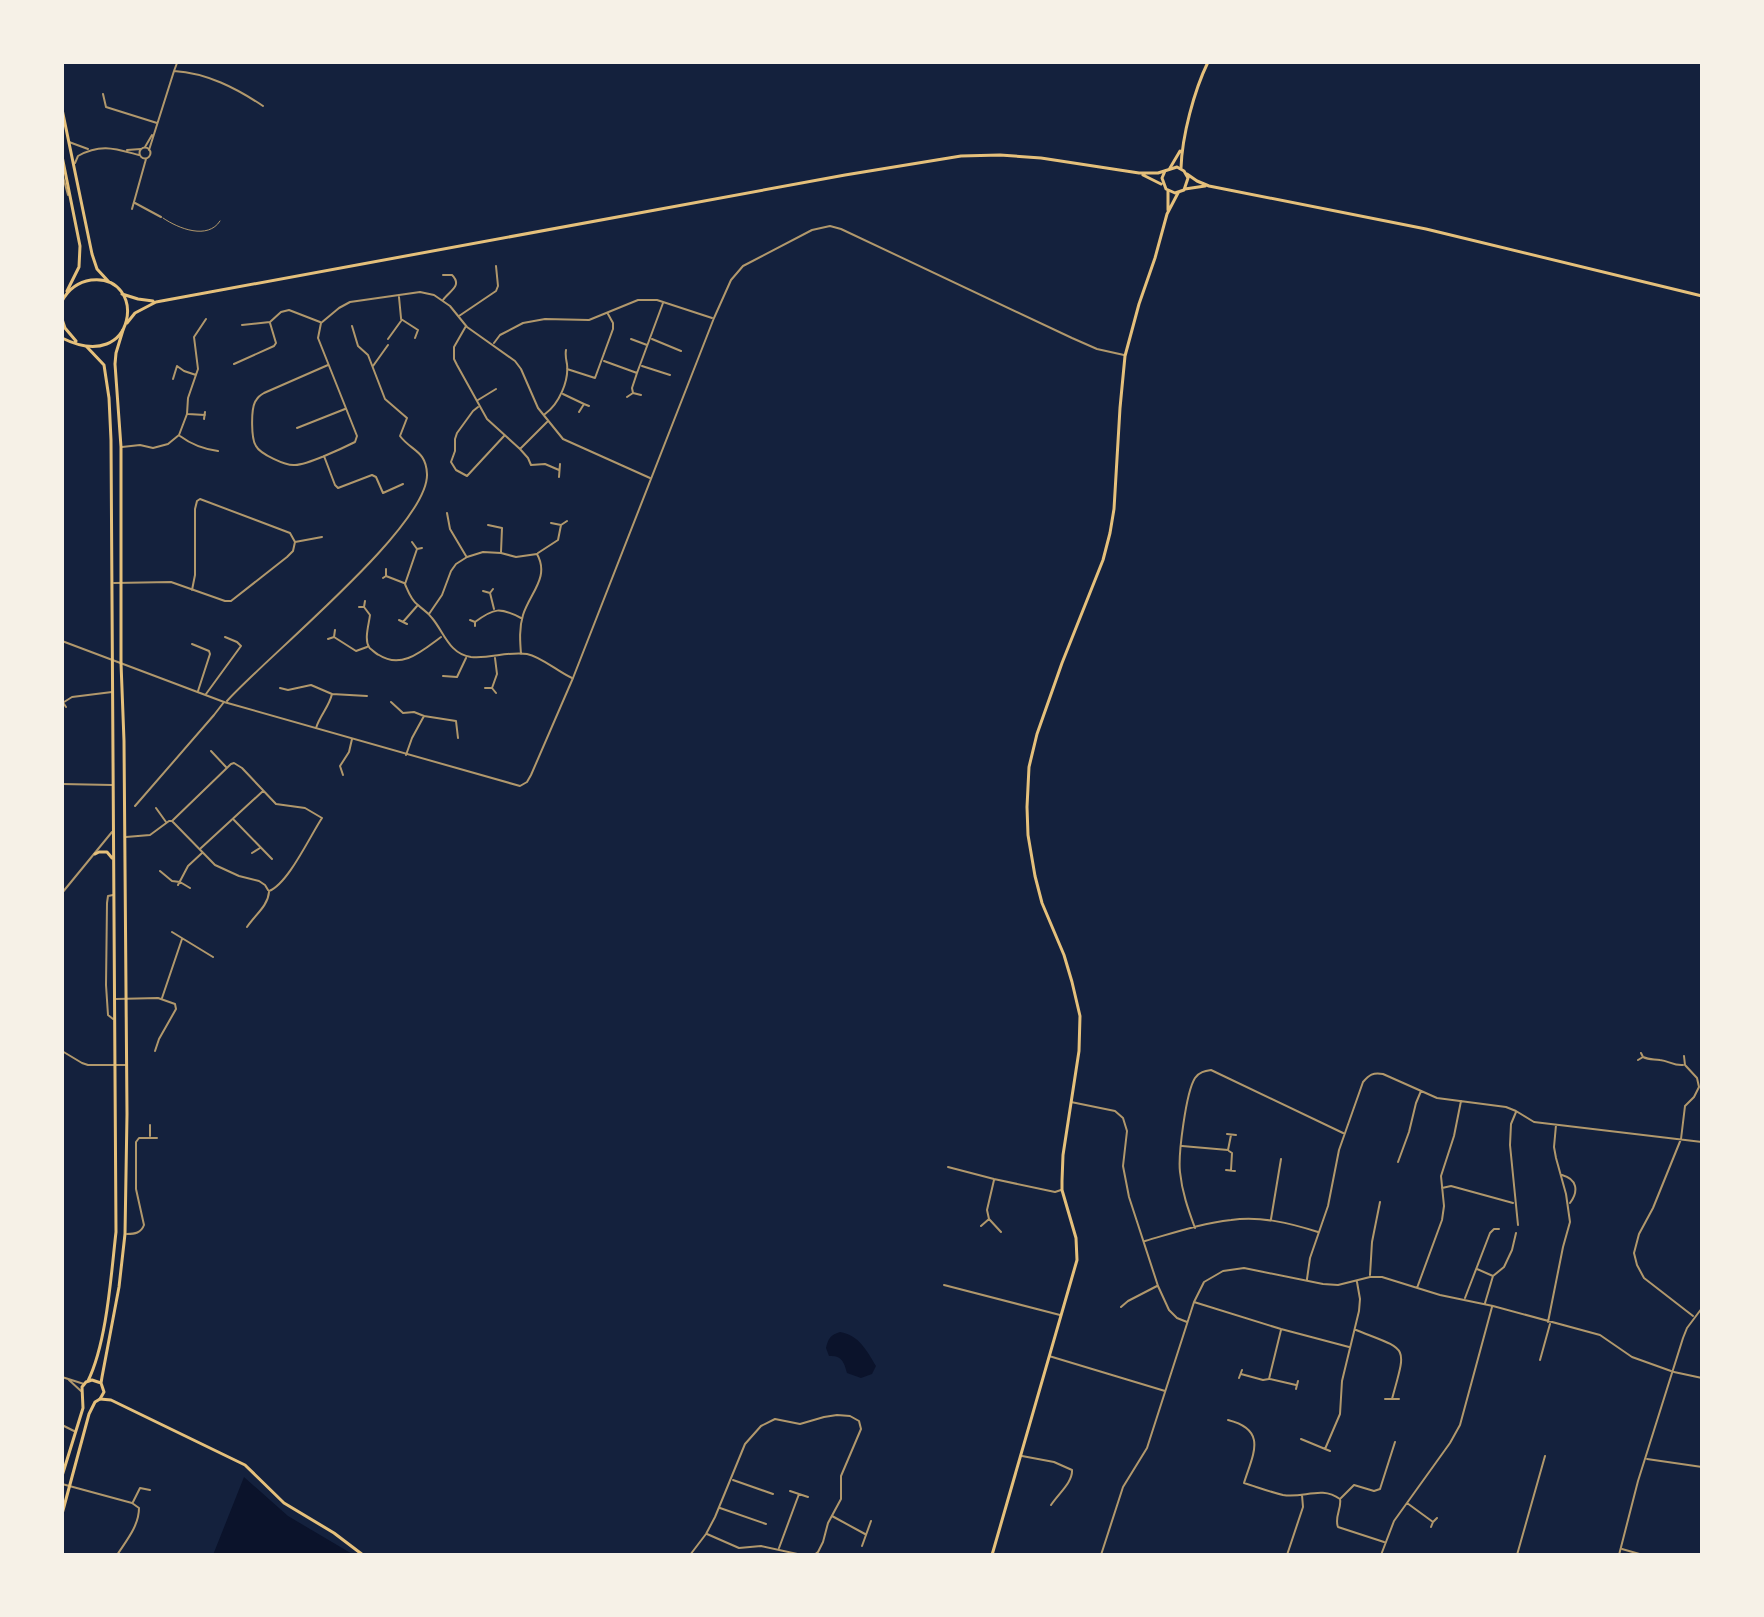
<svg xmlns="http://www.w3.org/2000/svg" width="1764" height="1617" font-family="'Asap Condensed',sans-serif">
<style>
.water{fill:#0b132b}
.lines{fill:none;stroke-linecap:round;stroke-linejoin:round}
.service{stroke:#b1986c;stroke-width:1}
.minor{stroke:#b1986c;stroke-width:2}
.tertiary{stroke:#b1986c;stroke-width:2}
.secondary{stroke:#e5c07b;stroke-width:3}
.primary{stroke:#e5c07b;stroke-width:3}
.trunk{stroke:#e5c07b;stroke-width:3}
</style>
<rect width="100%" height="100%" fill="#14213d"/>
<path class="water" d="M 840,1332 C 859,1335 867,1351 876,1366 L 872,1374 L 861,1378 L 847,1373 C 844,1362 842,1355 829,1356 L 826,1348 C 828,1339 830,1335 840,1332 Z
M 244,1477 L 288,1516 L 354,1555 L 213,1555 Z"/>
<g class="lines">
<path class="service" d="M 163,218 C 179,229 208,240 220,221"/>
<path class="minor" d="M 174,71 C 207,73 236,88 263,106
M 103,94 L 106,107 L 157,123
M 69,142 L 88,149
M 145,147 L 152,135
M139.5 153a5.5 5.5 0 1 1 11 0a5.5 5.5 0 1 1-11 0Z
M 127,150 L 141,149
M 149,150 L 174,71 L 177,63 L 175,62
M 75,163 L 78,156 C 101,143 116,149 139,155
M 62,173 L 68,195
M 135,203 L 161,217
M 132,209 L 146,159
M 399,297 L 401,318
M 443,300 C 449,291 463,286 452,275 L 443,275
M 459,316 L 496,291 L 498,286 L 496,266
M 401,319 L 418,330 L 415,338
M 242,325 L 270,322 L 281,312 L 289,310 L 320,322
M 466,326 L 454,347 L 454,359 L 457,365 L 487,419 L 520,449 L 547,422
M 388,339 L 401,321
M 631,339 L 647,345
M 652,339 L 681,351
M 494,343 L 500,335 L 523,323 L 545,319 L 589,320 L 638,300 L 657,300 L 712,318
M 604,361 L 637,373 L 632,388 L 633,393
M 234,364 L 274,346 L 276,343 L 270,323
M 328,365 L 264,393 C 259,396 258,397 255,402 C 251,410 251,439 256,446 C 260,454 286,466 295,465 C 307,465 343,448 355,442 L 357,436 L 318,338 L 321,323 L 339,308 L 350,302 L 420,292 L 434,295 L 450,306 L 467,327 L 515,361 L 521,369 L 538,408 L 563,439 L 650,478
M 373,366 L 388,345
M 642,366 L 670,375
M 567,369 L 595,378 L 613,329 L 613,323 L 608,314
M 637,373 L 663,303
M 173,379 L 177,366 L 184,371 L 196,375
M 563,394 L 584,404
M 627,397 L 633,393 L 641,395
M 478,400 L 496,389
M 478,407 L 473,411 L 457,433 L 455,439 L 455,451 L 451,462 L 456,470 L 467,476 L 504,436
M 579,412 L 584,404 L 589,406
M 188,414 L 205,415
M 545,414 C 559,404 569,381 567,364 C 566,359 565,355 566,350
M 204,419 L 205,412
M 297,428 L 345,409
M 180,436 C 192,445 203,449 218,451
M 122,447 L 140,445 L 153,448 L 168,444 L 179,435 L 187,414 L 188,398 L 198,369 L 194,337 L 206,319
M 520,449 L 528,458 L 531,465 L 545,464 L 559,470
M 324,456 L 335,485 L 338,488 L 372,475 L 376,477 L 383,493 L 403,484
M 559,477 L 560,464
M 447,513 L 450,529 L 466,556
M 551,523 L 561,525 L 567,521
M 488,525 L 502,528 L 501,552
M 412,542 L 417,549 L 422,548
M 417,549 L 405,584 C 408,591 411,600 418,605 C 423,610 428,612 432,618 C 444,632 449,654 471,657 C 490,659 508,651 527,654 C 542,657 558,672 572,678
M 538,553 L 558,540 L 561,525
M 386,576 L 404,583
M 383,578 L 386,576 L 386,569
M 114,583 L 171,582 L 225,601 L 231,601 L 287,557 L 293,551 L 295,542
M 192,590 L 195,575 L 195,509 L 197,501 L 200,499 L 290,533 L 295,542 L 322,537
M 483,591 L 490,593 L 493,589
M 490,593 L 494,609
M 359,607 L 364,607 L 365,601
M 364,607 L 370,615 C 369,624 364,639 369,647 C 369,648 378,655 379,655 C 402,670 423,650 441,637
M 429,614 L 442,595 L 451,571 L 456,564 L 467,557 L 483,552 L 501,553 L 516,557 L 537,554 C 550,577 530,593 523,615 C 519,628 520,641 521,654
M 399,620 L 407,624
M 470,620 L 475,622 L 475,626
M 403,622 L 417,606
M 475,622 C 494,608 500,607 521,618
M 334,637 L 356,651 L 367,647
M 328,639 L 334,637 L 335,630
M 192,644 L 209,651 L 210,654 L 198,691
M 443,676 L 457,677 L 466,658
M 280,688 L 288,690 L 311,685 L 332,694
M 485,688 L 492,688 L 496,693
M 492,688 L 497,674 L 495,658
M 206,694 L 241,646 L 237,642 L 225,637
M 62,701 L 66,707
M 227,701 C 266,657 429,526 427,474 C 426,450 411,451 400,436 L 407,418 L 385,399 L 368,355 L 358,346 L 352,326
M 64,702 L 72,697 L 112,692
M 391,702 L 403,713 L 414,712 L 424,716 L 412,738 L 406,755
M 424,716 L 456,721 L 458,738
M 316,728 C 320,715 329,707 332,694 L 367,696
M 211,751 L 226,767
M 343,775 L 340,766 L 349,752 L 352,739
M 62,784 L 112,785
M 135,806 L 214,715 L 224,702
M 156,808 L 166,822
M 234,820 L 272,859
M 172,821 L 231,764 L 234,763 L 242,768 L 276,804 L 305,808 L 322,818 C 310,836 288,884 269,891
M 126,837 L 150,835 L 169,821 L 172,821 L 215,865 L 239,876 L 259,881 L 265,885 L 268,890
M 201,848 L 263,791
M 252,853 L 260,848
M 160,871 L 172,881 L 180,882 L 190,888
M 178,885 L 188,866 L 202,853
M 62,893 L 112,832
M 113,895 L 108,896 L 107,903 L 106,985 L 108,1015 L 113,1019
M 247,927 C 255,915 268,906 269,892
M 172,932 L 213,957
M 62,973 L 63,975
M 162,998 L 182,939
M 116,999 L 158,998 L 175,1004 L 176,1009 L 159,1039 L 155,1051
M 62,1051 L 82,1063 L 88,1065 L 125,1065
M 1684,1056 L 1685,1065 L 1697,1078 L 1699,1087 L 1694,1097 L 1685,1106 L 1681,1139 L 1653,1208 L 1639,1234 L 1634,1253 L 1637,1265 L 1644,1278 L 1693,1316
M 1643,1057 C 1649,1060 1653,1059 1660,1060 C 1669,1061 1674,1066 1683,1065
M 1638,1060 L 1643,1057 L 1641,1053
M 1071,1102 L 1115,1111 L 1123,1118 L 1127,1131 L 1123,1166 L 1129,1197 L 1158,1286 L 1169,1310 L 1177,1318 L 1187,1322
M 1516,1112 L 1511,1124 L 1510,1145 L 1518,1225
M 150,1125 L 150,1136
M 1227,1134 L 1236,1135
M 1182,1146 L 1228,1150 L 1231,1135
M 1229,1151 L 1232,1153 L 1231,1170
M 1398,1162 L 1409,1132 L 1416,1103 L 1421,1091
M 948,1167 L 994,1179 L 1055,1192 L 1061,1190
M 1226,1170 L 1235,1171
M 1562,1175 C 1577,1179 1579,1191 1570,1203
M 1442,1188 L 1451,1186 L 1513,1203
M 989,1219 L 1001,1232
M 1271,1219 L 1281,1159
M 981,1226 L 989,1219 L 987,1210 L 994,1180
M 1195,1228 C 1188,1209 1182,1192 1180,1172 C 1178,1155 1186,1092 1195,1078 C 1199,1072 1205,1071 1211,1070 L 1343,1133
M 127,1234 C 135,1234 141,1233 144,1225 L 136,1189 L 136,1142 L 139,1138 L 157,1138
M 1145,1241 C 1173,1233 1202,1223 1231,1220 C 1261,1216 1290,1223 1318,1232
M 1477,1269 L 1493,1276
M 1370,1275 L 1372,1242 L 1380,1202
M 1307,1279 L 1310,1258 L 1328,1206 L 1339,1150 L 1363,1082 C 1369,1075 1373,1072 1383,1074 L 1437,1098 L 1506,1107 L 1516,1111 L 1534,1122 L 1702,1142
M 944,1285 L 1060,1315
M 1417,1288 L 1442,1220 L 1444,1206 L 1441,1176 L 1454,1136 L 1461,1101
M 1465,1298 L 1490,1233 L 1494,1229 L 1499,1229
M 1194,1302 L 1281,1329 L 1349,1347
M 1485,1303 L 1493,1276 L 1504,1267 L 1512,1250 L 1516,1233
M 1121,1307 L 1128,1301 L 1157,1286
M 1548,1322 L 1563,1247 L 1570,1222 L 1566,1194 L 1556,1158 L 1554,1147 L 1556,1125
M 1356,1330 C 1409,1351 1407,1344 1392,1399
M 1049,1356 L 1165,1391
M 1540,1360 L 1550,1324
M 1241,1374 L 1263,1380 L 1269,1379 L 1281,1330
M 1239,1378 L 1242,1370
M 1270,1379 L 1296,1385
M 1296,1389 L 1298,1381
M 1385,1399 L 1399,1399
M 1228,1420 C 1268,1430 1253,1454 1244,1483 C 1257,1487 1270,1492 1283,1495 C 1303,1499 1321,1485 1340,1499
M 62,1425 L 74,1431
M 1301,1439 L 1330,1451
M 1325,1449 L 1340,1414 L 1342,1381 L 1359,1311 L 1360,1299 L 1357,1282
M 1022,1456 L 1054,1462 L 1072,1470 C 1073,1482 1058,1494 1051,1505
M 1647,1459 L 1702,1467
M 733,1480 L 773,1494
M 62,1484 L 132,1503 L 139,1508 C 139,1526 126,1541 117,1555
M 790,1491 L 808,1497
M 1341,1498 L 1354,1485 L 1374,1491 L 1380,1489 L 1395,1442
M 1340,1499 C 1342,1508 1334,1517 1338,1527 L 1384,1542
M 133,1502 L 140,1488 L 150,1490
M 1407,1503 L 1433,1522
M 720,1508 L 766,1524
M 832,1516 L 865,1534
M 1431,1527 L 1433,1522 L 1437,1518
M 707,1534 L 739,1548 L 761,1546 L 802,1555
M 862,1546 L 871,1521
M 779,1548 L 799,1494
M 1622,1549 L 1643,1555
M 690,1555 L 706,1534 L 715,1517 L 745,1444 L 761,1426 L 775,1419 L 800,1424 L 824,1417 L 837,1415 L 850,1416 L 859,1421 L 861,1429 L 841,1476 L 841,1499 L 828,1523 L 823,1542 L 818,1552 L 814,1555
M 1101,1555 L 1123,1487 L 1147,1448 L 1194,1302 L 1204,1282 L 1223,1271 L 1244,1268 L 1323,1284 L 1338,1285 L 1370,1277 L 1382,1277 L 1440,1295 L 1493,1306 L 1600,1335 L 1632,1357 L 1671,1371
M 1287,1555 L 1303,1507 L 1302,1495
M 1381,1555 L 1394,1521 L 1450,1443 L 1460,1425 L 1492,1307
M 1517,1555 L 1545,1456"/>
<path class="tertiary" d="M 62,641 L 224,702 L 520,786 L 527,782 L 531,775 L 573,678 L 714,318 L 731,280 L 743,266 L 812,230 L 830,226 L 841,229 L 1072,338 L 1097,349 L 1124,355
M 1674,1372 L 1702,1378
M 62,1377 L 84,1384
M 69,1380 L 81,1391
M 1619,1555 L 1638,1481 L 1683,1338 L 1687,1328 L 1702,1308"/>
<path class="secondary" d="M 1170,168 L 1180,151
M 1181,168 C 1182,136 1194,91 1208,62
M 1168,210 L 1168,191
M 100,1399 L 111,1400 L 245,1465 L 284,1503 L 334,1533 L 363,1555
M 992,1555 L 1077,1260 L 1076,1238 L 1062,1190 L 1062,1181 L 1063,1155 L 1079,1051 L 1080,1016 L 1072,982 L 1064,955 L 1042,903 L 1035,876 L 1028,835 L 1027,807 L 1029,767 L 1037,734 L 1062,663 L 1103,560 L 1110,533 L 1114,509 L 1120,408 L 1125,356 L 1139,304 L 1155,258 L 1167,214 L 1178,193"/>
<path class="primary" d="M 87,347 L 104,365 L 109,398 L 111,440 L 116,1232 C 111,1275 107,1342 88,1381
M 95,854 L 99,852 L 107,852 L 112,858
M 62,1476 L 83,1408 L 82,1387 L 86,1382 L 92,1380 L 101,1383
M 62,1514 L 89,1414 L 95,1402 L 100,1399 L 104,1392 L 101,1383 L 102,1377 L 119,1287 L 125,1234 L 127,1114 L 124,741 L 121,663 L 121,447 L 115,364 L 116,353 L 123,330"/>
<path class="trunk" d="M 62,109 L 92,254 L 97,269 L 109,282
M 62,156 L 80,246 L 79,267 L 67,291
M 1187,174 L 1197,181 L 1209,186 L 1426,229 L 1702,296
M 1143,175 L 1161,184
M 1185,189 L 1205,186
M 122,294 L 138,299 L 153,301
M 62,301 C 68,290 78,282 91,280 C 148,273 138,376 62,338
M 62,319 L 65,328 L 76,341
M 127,323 L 135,313 L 156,302 L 845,175 L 961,156 L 1000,155 L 1041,158 L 1139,173 L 1158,173 L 1177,167 L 1184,171 L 1188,178 L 1184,190 L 1175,193 L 1166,189 L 1162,178 L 1165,171"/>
</g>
<rect width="1764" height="1617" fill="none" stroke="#f6f1e7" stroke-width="128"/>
</svg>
